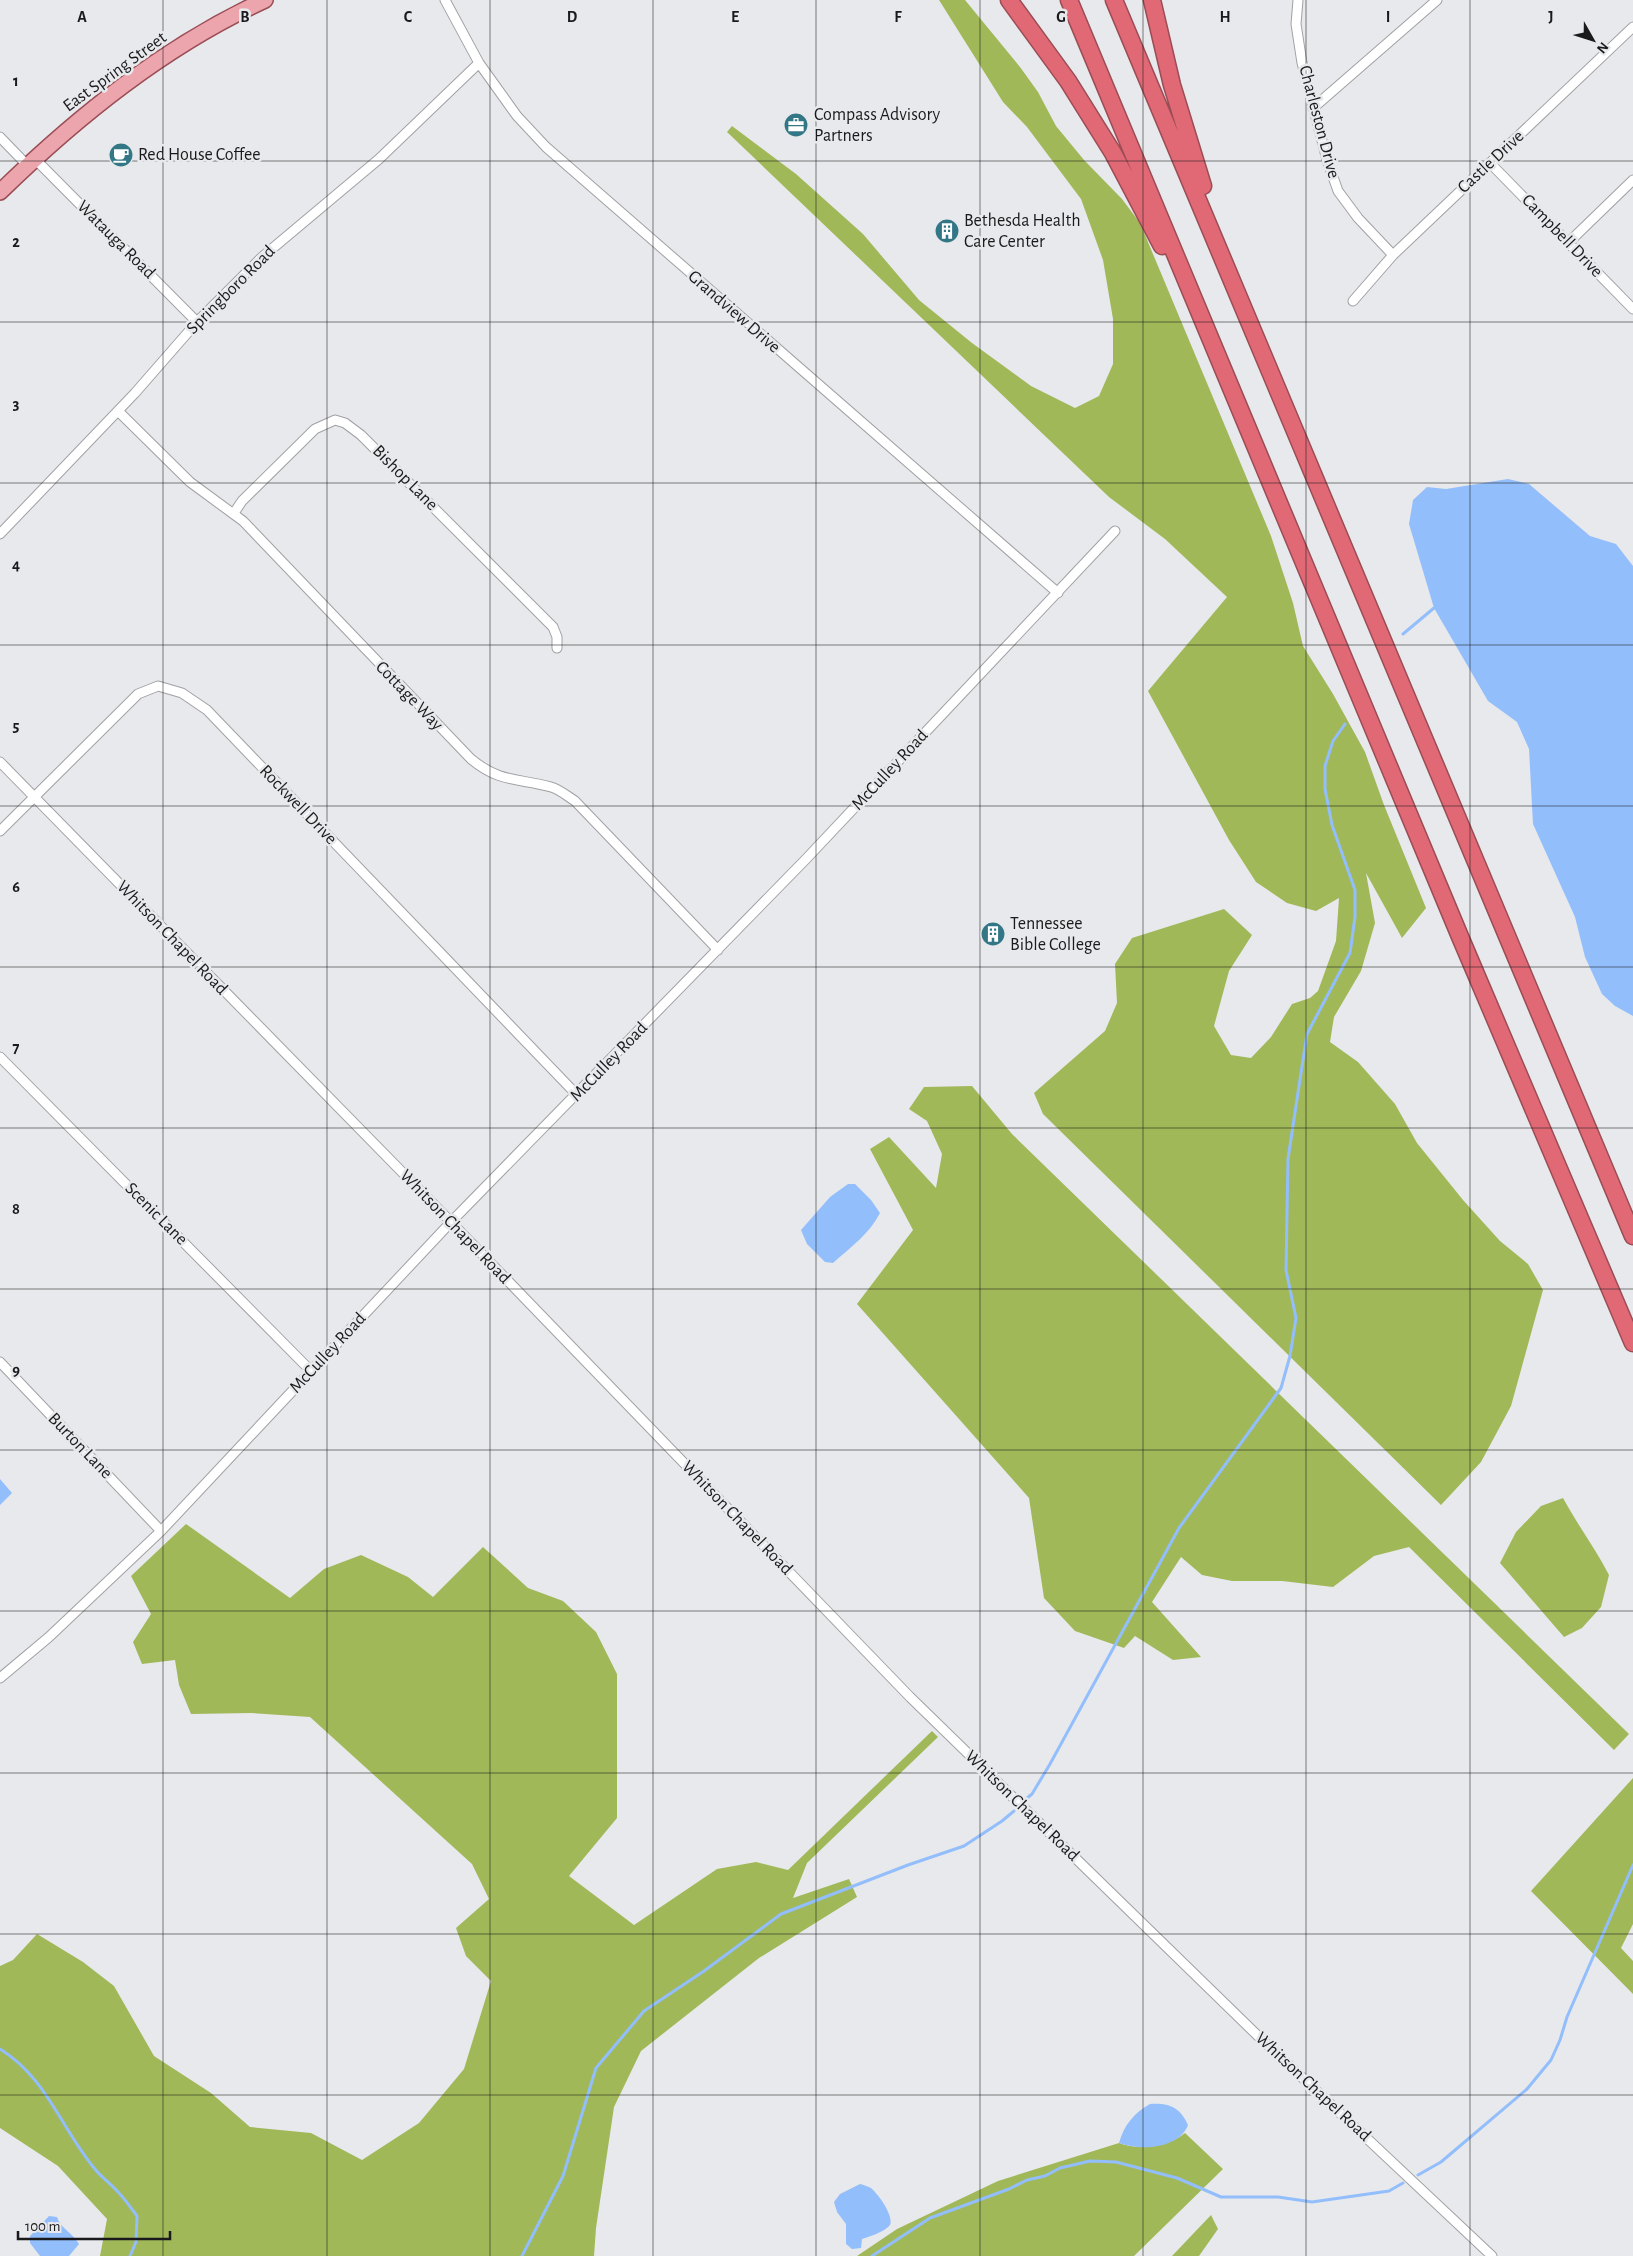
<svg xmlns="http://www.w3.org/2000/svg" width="1633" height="2256" font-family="'Alegreya Sans',sans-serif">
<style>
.forest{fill:#a1b859}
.water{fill:#93befc}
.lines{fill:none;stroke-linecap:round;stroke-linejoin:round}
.stream{stroke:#93befc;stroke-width:3}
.minor-casing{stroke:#a0a1a4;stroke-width:11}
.primary-casing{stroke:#9b4d56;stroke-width:18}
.motorway-casing{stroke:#9b4d56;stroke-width:19}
.minor{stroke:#fff;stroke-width:9}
.primary{stroke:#eca5ac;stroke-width:15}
.motorway{stroke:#e06975;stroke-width:16}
.grid{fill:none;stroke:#1a1a1c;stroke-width:1;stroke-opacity:0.55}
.labels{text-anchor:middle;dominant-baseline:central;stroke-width:5;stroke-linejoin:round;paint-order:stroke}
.street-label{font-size:18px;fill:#1a1a1c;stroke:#e8e9ec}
.poi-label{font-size:18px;fill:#1a1a1c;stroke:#e8e9ec;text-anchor:start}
.grid-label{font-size:16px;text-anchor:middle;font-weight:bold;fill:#1a1a1c;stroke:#e8e9ec;stroke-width:5;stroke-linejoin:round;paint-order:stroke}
</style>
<rect width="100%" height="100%" fill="#e8e9ec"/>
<path class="forest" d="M 939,0 L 965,0 L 1020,67 L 1038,92 L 1056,126 L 1084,160 L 1122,199 L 1140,223 L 1271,536 L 1293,603 L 1303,646 L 1333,694 L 1365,752 L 1384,805 L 1426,908 L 1402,938 L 1366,873 L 1375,923 L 1361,971 L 1334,1017 L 1330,1042 L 1358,1062 L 1395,1104 L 1417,1143 L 1463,1200 L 1500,1241 L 1528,1264 L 1543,1290 L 1511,1406 L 1481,1462 L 1441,1505 L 1043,1114 L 1034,1093 L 1105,1031 L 1117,1003 L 1115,964 L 1132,938 L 1224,909 L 1252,935 L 1229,971 L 1214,1026 L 1231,1055 L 1251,1058 L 1271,1037 L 1292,1004 L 1310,998 L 1318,991 L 1336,941 L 1339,898 L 1316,911 L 1287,903 L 1256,882 L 1229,840 L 1148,691 L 1227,597 L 1165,539 L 1109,497 L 727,132 L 732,126 L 796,174 L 863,234 L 919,300 L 972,343 L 1031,386 L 1075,408 L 1099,396 L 1113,364 L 1113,319 L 1103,260 L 1081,199 L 1027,127 L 1003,102 Z
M 972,1086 L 1012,1134 L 1629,1734 L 1614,1750 L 1409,1547 L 1374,1556 L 1333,1587 L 1282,1581 L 1232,1581 L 1202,1575 L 1181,1557 L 1152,1602 L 1201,1657 L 1173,1660 L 1135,1636 L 1124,1648 L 1075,1631 L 1044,1598 L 1029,1498 L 857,1304 L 913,1230 L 870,1149 L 889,1137 L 936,1188 L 942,1154 L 927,1121 L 909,1109 L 924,1087 Z
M 1563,1498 C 1577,1524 1595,1548 1609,1575 L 1601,1607 L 1582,1628 L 1564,1637 L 1500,1563 L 1516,1532 L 1541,1506 Z
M 186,1524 L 290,1598 L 324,1569 L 361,1555 L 408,1577 L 433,1597 L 483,1547 L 528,1588 L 563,1601 L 596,1632 L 617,1674 L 617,1818 L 569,1876 L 634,1925 L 717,1869 L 756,1862 L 788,1870 L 932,1731 L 938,1737 L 807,1863 L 793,1898 L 849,1879 L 857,1897 L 759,1958 L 641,2051 L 614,2107 L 596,2228 L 594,2256 L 100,2256 L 107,2219 L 58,2166 L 0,2128 L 0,1966 L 13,1960 L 37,1934 L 83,1962 L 114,1986 L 154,2056 L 211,2093 L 250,2127 L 311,2133 L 362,2160 L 419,2123 L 464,2069 L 491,1981 L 466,1956 L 456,1928 L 489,1899 L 472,1864 L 310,1717 L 251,1713 L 191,1714 L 179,1685 L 175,1660 L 142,1664 L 133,1642 L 151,1614 L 131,1576 Z
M 1633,1778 L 1633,1924 L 1621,1948 L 1633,1961 L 1633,1994 L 1531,1891 Z
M 1185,2133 L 1223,2169 L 1134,2256 L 857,2256 L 897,2229 L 998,2181 L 1119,2143 C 1139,2151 1168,2147 1185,2133 Z
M 1211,2215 L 1218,2229 L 1199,2256 L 1172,2256 Z"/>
<path class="water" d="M 1508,479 L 1529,484 L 1590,536 L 1616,544 L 1633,566 L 1633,1016 L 1615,1006 L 1602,994 L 1585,957 L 1575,917 L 1533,824 L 1529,749 L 1517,722 L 1488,701 L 1434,608 L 1409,524 L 1413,500 L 1427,487 L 1446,489 Z
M 848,1184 L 855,1184 L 871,1200 L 880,1213 C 870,1233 850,1248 833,1263 L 825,1262 L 807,1244 L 801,1230 L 830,1197 Z
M 0,1479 L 12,1493 L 0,1505 Z
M 1150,2104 C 1169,2103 1180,2107 1188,2125 C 1179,2149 1140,2151 1119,2143 C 1124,2125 1134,2113 1150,2104 Z
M 860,2184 C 864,2185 867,2186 871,2188 C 878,2194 894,2215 890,2225 C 886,2231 869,2237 862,2239 L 861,2248 L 852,2249 L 846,2244 L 846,2224 L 837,2212 L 834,2202 L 840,2194 Z
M 49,2216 L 57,2217 C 60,2228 73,2233 79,2244 L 69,2256 L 40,2256 L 30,2243 L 30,2236 Z"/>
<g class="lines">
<path class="stream" d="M 1403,634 L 1434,608
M 1026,1799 L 1032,1794 L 1050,1764 L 1179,1528 L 1281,1388 L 1290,1356 L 1296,1318 L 1286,1270 L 1288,1159 L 1299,1086 L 1307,1034 L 1350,953 L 1355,917 L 1355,890 L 1332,825 L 1325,789 L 1325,766 L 1333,741 L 1345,724
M 0,2049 C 46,2077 61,2128 94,2168 C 101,2177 110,2183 118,2192 C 125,2199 131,2208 137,2216 L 136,2242 L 130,2256
M 1418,2175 L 1441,2162 L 1527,2089 L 1551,2060 L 1560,2040 L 1567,2017 L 1633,1865
M 522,2256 L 563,2176 L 596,2068 L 644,2011 L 704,1971 L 781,1914 L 908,1865 L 964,1846 L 1002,1821 L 1014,1811
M 872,2256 L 930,2218 L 1009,2189 L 1027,2180 L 1045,2176 L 1060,2168 L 1090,2161 L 1116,2162 L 1177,2178 L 1221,2197 L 1278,2197 L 1312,2202 L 1389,2191 L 1403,2183"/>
<defs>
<path id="minor" d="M 445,0 L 479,63 L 517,116 L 546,147 L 1058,593
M 1298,0 L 1296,24 L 1302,63 L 1327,160 L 1338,191 L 1358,218 L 1393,255
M 1313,108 L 1437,0
M 0,137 L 27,165
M 35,159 L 197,322
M 1490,163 L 1633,309
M 1569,242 L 1633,180
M 1353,301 L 1393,255 L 1633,27
M 118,411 L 190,482 L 243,521 L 471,759 C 500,783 518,778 551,787 C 559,789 567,796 575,801 L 718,950
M 234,513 L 242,501 L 315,429 L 335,420 L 345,423 L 361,435 L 553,627 L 557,637 L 557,648
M 0,534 L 135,393 L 197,322 L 261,258 L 379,159 L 479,63
M 0,762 L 451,1222 L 910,1697 L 1257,2035 L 1492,2256
M 0,831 L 138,694 L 158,686 L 182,693 L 207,710 L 577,1095
M 0,1057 L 312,1372
M 0,1362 L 161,1531
M 0,1678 L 49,1637 L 161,1531 L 451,1222 L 806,859 L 1115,531"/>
<path id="primary" d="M 0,192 C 78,116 165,46 265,0"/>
<path id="motorway" d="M 1009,0 L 1068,81 L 1113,153 L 1162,246
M 1069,0 L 1461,939 L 1633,1343
M 1114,0 L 1633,1236
M 1152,0 L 1172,85 L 1203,186"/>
</defs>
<use href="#minor" class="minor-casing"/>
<use href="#primary" class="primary-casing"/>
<use href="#motorway" class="motorway-casing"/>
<use href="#minor" class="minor"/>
<use href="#primary" class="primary"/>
<use href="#motorway" class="motorway"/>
</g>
<path class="grid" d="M 163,0 L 163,2256M 327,0 L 327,2256M 490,0 L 490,2256M 653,0 L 653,2256M 816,0 L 816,2256M 980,0 L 980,2256M 1143,0 L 1143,2256M 1306,0 L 1306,2256M 1470,0 L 1470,2256M 0,161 L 1633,161M 0,322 L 1633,322M 0,483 L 1633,483M 0,645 L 1633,645M 0,806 L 1633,806M 0,967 L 1633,967M 0,1128 L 1633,1128M 0,1289 L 1633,1289M 0,1450 L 1633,1450M 0,1611 L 1633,1611M 0,1773 L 1633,1773M 0,1934 L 1633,1934M 0,2095 L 1633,2095"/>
<defs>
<symbol id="office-disc" viewBox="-11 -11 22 22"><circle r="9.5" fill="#337787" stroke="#e8e9ec"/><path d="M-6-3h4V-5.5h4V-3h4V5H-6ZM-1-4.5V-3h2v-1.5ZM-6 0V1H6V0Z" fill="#fff"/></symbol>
<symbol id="cafe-disc" viewBox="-11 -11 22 22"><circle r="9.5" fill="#337787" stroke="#e8e9ec"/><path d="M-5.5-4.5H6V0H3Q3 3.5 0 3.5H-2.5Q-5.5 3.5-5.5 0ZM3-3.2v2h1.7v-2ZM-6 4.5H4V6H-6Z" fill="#fff"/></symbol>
<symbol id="building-disc" viewBox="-11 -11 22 22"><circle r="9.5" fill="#337787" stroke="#e8e9ec"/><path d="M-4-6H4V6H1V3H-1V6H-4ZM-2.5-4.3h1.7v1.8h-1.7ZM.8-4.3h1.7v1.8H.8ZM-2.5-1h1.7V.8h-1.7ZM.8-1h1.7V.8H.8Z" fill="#fff"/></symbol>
</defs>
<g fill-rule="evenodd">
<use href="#office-disc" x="782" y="111" width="28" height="28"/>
<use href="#cafe-disc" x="107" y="141" width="28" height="28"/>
<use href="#building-disc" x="933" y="217" width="28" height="28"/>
<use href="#building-disc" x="979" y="920" width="28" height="28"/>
</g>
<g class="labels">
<g class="street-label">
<text transform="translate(115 72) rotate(-36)">East Spring Street</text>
<text transform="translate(1319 122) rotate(75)">Charleston Drive</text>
<text transform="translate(1491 162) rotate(-43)">Castle Drive</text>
<text transform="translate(1562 236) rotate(46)">Campbell Drive</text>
<text transform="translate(116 240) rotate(45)">Watauga Road</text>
<text transform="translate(231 290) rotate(-45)">Springboro Road</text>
<text transform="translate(734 312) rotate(41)">Grandview Drive</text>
<text transform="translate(405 478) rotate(45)">Bishop Lane</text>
<text transform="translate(409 696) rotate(46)">Cottage Way</text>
<text transform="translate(890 770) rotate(-47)">McCulley Road</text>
<text transform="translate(298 805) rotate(46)">Rockwell Drive</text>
<text transform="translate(172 938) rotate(46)">Whitson Chapel Road</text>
<text transform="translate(609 1062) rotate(-46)">McCulley Road</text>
<text transform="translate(156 1214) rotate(45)">Scenic Lane</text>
<text transform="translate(455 1227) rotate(46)">Whitson Chapel Road</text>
<text transform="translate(328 1353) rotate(-47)">McCulley Road</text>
<text transform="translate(80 1446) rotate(46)">Burton Lane</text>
<text transform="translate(737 1518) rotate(46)">Whitson Chapel Road</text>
<text transform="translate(1022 1806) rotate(44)">Whitson Chapel Road</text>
<text transform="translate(1313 2087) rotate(43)">Whitson Chapel Road</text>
</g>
<g class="poi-label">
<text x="814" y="115">Compass Advisory<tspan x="814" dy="21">Partners</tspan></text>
<text x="138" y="155">Red House Coffee</text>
<text x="964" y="221">Bethesda Health<tspan x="964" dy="21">Care Center</tspan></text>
<text x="1010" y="924">Tennessee<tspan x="1010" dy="21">Bible College</tspan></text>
</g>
</g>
<g class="grid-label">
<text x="82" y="22">A</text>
<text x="245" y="22">B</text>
<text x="408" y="22">C</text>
<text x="572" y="22">D</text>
<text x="735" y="22">E</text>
<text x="898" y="22">F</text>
<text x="1061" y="22">G</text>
<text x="1225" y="22">H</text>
<text x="1388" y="22">I</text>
<text x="1551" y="22">J</text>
<text x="16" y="86">1</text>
<text x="16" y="247">2</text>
<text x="16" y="409">3</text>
<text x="16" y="570">4</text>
<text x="16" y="731">5</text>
<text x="16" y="892">6</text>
<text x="16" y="1053">7</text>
<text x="16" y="1214">8</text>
<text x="16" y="1375">9</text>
</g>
<g transform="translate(1593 40) rotate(129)" stroke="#e8e9ec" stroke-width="4" paint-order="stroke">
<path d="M0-4L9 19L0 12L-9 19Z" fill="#1a1a1c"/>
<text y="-8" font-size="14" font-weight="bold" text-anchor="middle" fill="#1a1a1c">N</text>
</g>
<path d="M18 2231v8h152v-8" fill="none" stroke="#1a1a1c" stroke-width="2.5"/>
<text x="25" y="2231" font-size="15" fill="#1a1a1c" stroke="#e8e9ec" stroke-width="4" paint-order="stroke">100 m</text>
</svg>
